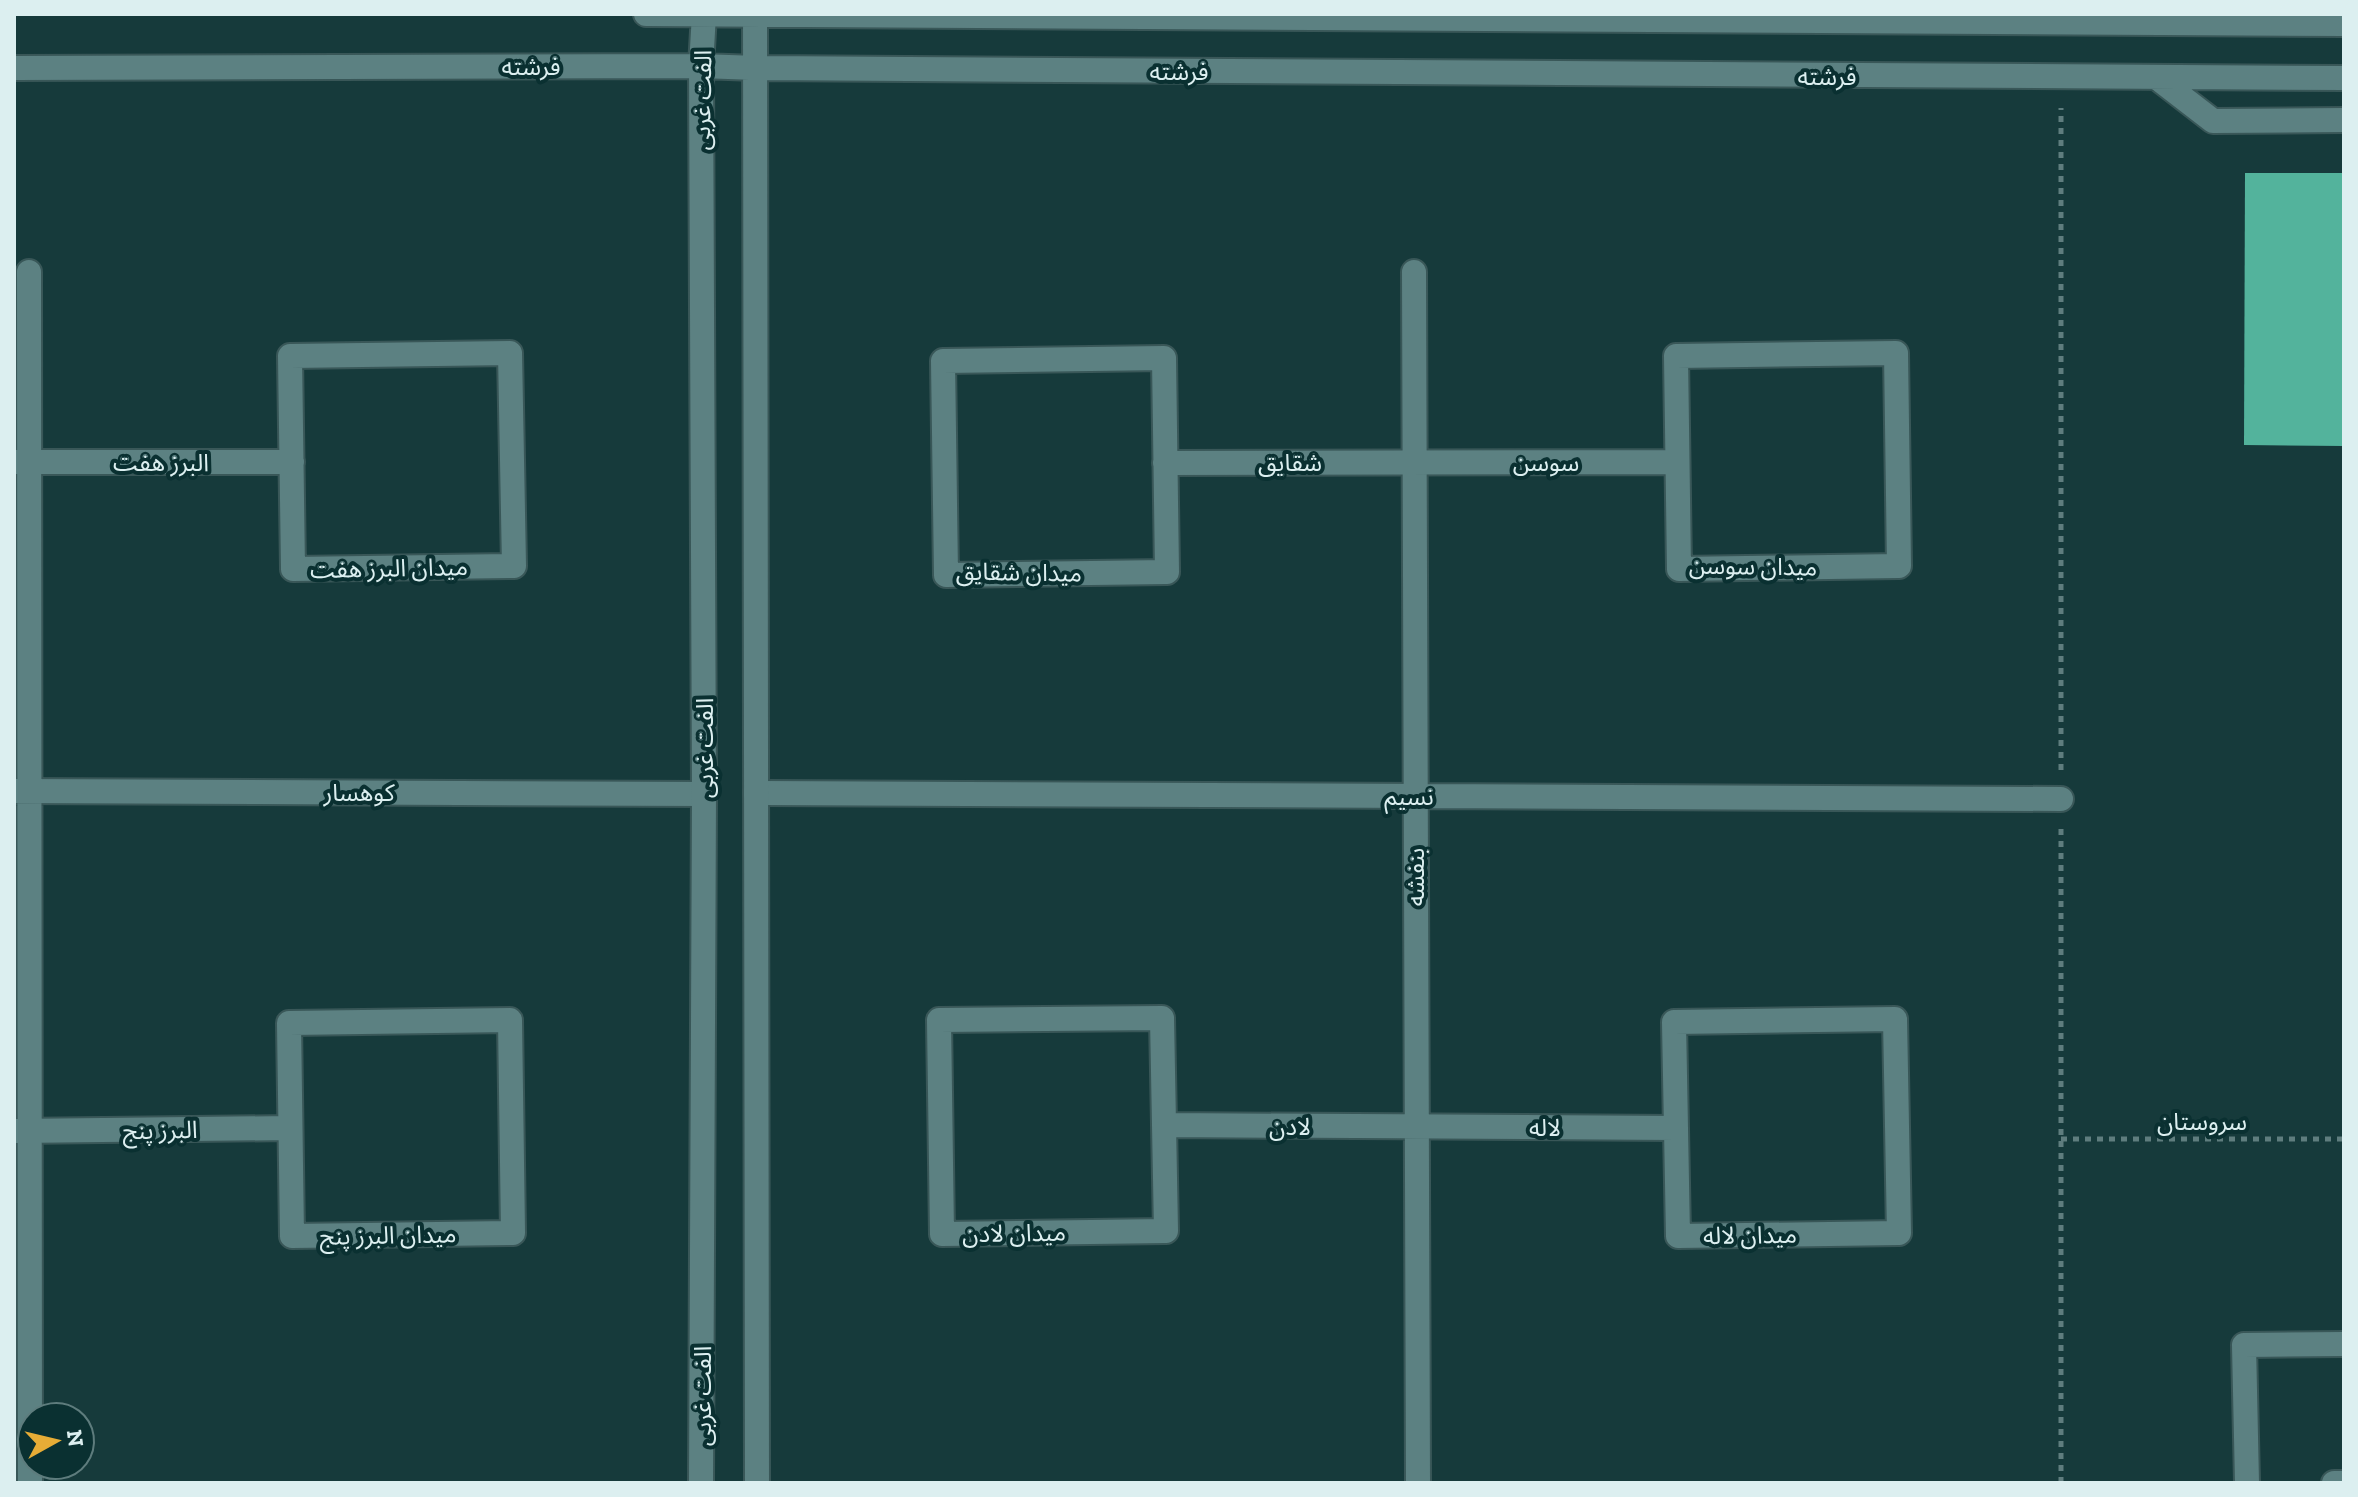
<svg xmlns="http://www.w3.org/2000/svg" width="2358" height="1497" font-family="'Zilla Slab','Noto Sans Arabic',serif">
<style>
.building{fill:#53b39c}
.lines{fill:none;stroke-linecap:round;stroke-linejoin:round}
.street-casing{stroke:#395758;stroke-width:28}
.secondary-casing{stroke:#395758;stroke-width:28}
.path{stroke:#5f7d7e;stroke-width:5;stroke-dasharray:6 6;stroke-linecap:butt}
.street{stroke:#5c8182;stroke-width:24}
.secondary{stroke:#5c8182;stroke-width:24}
.labels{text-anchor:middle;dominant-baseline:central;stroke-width:8;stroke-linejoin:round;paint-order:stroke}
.street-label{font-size:24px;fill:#dceff0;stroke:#0a3031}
</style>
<rect width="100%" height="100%" fill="#163a3b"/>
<path class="building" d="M 2245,173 L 2344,173 L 2344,446 L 2244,445 Z"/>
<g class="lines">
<defs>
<path id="street" d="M 29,272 L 30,1483
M 1414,272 L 1418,1483
M 510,353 L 514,566 L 293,569 L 290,356 Z
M 1896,353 L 1899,566 L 1679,569 L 1676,356 Z
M 1164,358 L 1167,572 L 946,575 L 943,361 Z
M 15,462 L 292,462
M 1165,463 L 1677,462
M 15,791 L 704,794
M 756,793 L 2061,799
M 1162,1018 L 1166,1231 L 942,1234 L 939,1020 Z
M 1895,1019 L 1899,1233 L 1678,1236 L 1674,1022 Z
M 510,1020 L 513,1233 L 292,1236 L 289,1023 Z
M 1164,1125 L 1676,1128
M 16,1131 L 290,1128
M 2247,1483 L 2244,1345 L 2344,1344
M 2334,1483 L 2344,1483"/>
<path id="secondary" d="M 646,14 L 2344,24
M 755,14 L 757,1483
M 14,68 L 701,66 L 756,68 L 2344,78
M 2156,77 L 2213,121 L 2344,120
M 701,1483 L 704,794 L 701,66 L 704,14"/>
</defs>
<use href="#street" class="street-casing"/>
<use href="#secondary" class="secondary-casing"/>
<path class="path" d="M 2061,770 L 2061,108
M 2061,1139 L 2344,1139
M 2061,1483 L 2061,828"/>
<use href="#street" class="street"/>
<use href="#secondary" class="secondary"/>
</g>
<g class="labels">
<g class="street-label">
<text x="531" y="66">فرشته</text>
<text x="1179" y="71">فرشته</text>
<text x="1827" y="76">فرشته</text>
<text transform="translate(702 100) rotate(-89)">الفت غربی</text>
<text x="161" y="462">البرز هفت</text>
<text x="1290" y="462">شقایق</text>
<text x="1546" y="462">سوسن</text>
<text transform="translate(1753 566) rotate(1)">میدان سوسن</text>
<text transform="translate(389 568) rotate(-1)">میدان البرز هفت</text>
<text transform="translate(1019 572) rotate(1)">میدان شقایق</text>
<text transform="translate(704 748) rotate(-90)">الفت غربی</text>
<text x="359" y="792">کوهسار</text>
<text x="1409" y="796">نسیم</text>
<text transform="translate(1415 877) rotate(-90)">بنفشه</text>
<text x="2202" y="1121">سروستان</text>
<text x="1290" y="1126">لادن</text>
<text x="1545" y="1127">لاله</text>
<text transform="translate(160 1130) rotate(-1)">البرز پنج</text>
<text transform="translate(1014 1233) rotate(-1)">میدان لادن</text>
<text transform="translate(388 1235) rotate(-1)">میدان البرز پنج</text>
<text transform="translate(1750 1235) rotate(-1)">میدان لاله</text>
<text transform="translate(702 1396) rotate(-90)">الفت غربی</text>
</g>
</g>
<rect width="2358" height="1497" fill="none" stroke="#dceff0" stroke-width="32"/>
<g transform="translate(56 1441) rotate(82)"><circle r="38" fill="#0a3031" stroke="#5e7c7d" stroke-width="2"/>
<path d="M0-6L14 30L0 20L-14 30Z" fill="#e7ac36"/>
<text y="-12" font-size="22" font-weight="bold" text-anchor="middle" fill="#dceff0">N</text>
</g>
</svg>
